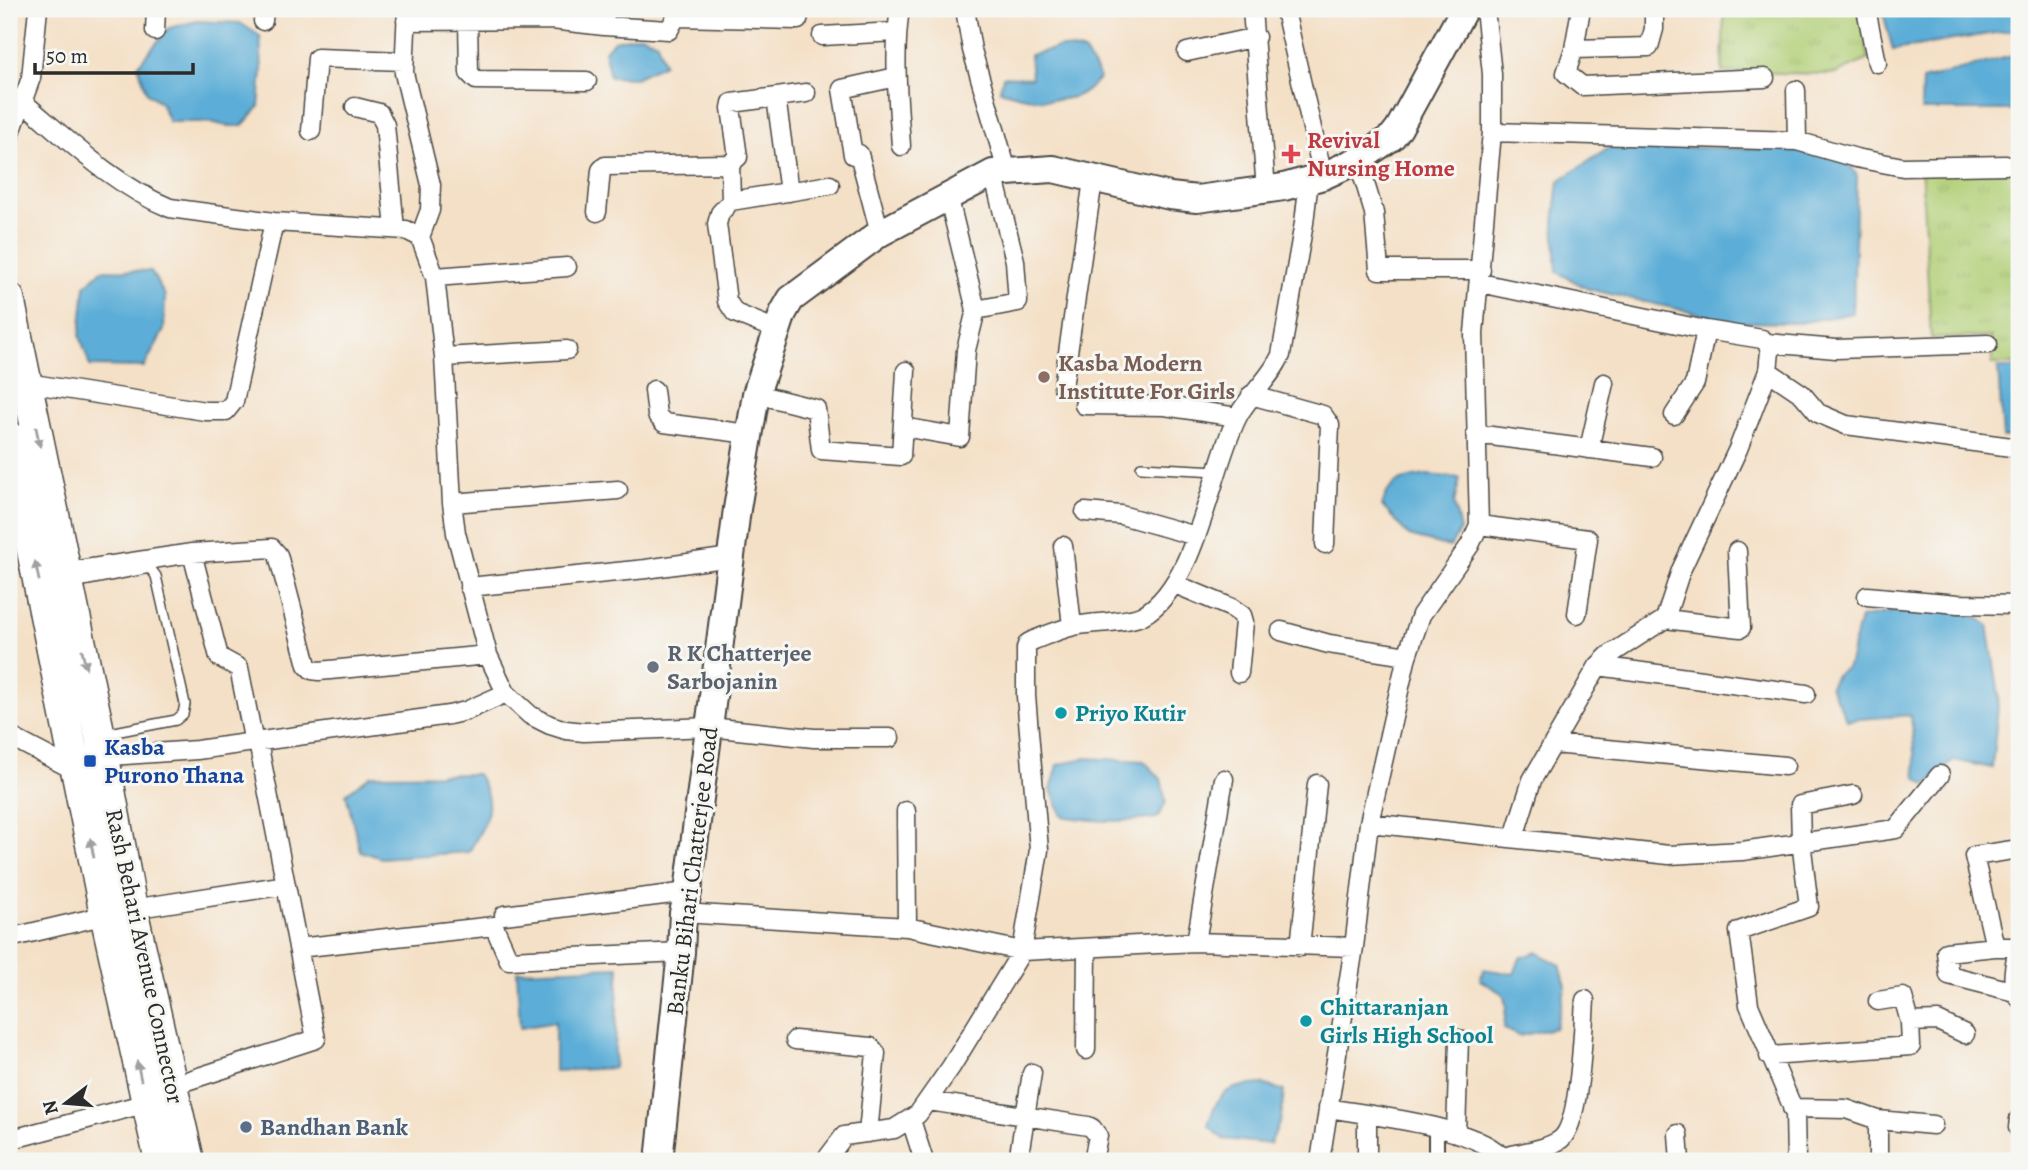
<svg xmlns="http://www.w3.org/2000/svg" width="2028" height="1170" font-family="Alegreya,serif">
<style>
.park{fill:url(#park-tufts);stroke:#6e7d50;stroke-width:2}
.water{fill:#5cadd7;stroke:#446c81;stroke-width:2}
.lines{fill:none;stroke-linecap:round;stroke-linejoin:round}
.service-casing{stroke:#494642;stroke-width:12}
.pedestrian-casing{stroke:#494642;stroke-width:18}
.minor-casing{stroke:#494642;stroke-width:21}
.secondary-casing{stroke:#494642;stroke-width:30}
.primary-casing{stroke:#494642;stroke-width:33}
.service{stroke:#fff;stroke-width:9}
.pedestrian{stroke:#fff;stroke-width:14}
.minor{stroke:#fff;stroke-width:18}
.secondary{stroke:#fff;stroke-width:26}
.primary{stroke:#fff;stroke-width:30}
.oneway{fill:#a0a0a0}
.health-dot{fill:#e0444e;stroke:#f6f6f2;stroke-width:2.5}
.education-dot{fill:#8d6e63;stroke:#f6f6f2;stroke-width:2.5}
.worship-dot{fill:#6b7280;stroke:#f6f6f2;stroke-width:2.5}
.culture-dot{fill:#0f9aa8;stroke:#f6f6f2;stroke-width:2.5}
.transit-dot{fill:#1a4fb4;stroke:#f6f6f2;stroke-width:2.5}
.service-dot{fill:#5c6f8a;stroke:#f6f6f2;stroke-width:2.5}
.labels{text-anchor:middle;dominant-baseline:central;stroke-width:6;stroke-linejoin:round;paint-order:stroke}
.health-label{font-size:24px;font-weight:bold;fill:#be3a42;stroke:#f6f6f2;text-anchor:start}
.education-label{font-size:24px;font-weight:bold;fill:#785e54;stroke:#f6f6f2;text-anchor:start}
.worship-label{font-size:24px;font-weight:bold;fill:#5b616d;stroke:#f6f6f2;text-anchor:start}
.culture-label{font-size:24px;font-weight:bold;fill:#0d838f;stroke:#f6f6f2;text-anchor:start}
.transit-label{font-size:24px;font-weight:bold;fill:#164399;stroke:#f6f6f2;text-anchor:start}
.street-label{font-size:24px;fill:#2b2b2b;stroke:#f6f6f2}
.service-label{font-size:24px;font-weight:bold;fill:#4e5e75;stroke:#f6f6f2;text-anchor:start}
</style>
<defs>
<pattern id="park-tufts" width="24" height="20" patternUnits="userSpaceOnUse" patternTransform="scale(1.75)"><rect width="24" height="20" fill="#b1cf76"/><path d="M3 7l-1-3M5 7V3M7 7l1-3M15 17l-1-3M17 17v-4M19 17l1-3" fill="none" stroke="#98b266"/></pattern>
</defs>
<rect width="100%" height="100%" fill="#f6f6f2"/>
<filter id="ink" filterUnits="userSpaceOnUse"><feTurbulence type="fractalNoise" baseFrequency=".0143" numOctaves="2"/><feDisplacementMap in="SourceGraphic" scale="14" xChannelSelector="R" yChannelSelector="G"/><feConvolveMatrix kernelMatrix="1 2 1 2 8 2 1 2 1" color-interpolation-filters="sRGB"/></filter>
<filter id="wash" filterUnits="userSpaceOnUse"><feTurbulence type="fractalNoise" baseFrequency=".00686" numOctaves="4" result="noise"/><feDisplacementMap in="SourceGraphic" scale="28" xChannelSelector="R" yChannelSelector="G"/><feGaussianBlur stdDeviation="1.57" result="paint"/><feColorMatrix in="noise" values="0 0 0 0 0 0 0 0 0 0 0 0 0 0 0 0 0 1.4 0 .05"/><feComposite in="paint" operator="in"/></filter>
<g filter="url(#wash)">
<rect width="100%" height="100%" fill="#f4e0c6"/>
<path class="park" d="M 1724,9 L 1859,9 L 1869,59 L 1835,74 L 1722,72 Z
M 2019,162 L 2019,364 L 1992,364 L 1991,337 L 1931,338 L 1921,164 Z"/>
<path class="water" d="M 1882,9 L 2019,9 L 2019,29 L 1893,50 Z
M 197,21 L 240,23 L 260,36 L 262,70 L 259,107 L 242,126 L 227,126 L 210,122 L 169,122 L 161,103 L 147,93 L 138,65 L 169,28 Z
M 641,35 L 657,42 L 664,64 L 635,78 L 610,77 L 604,51 L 614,41 Z
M 1061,47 L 1085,52 L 1100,78 C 1095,82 1089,90 1083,93 C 1058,106 1025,98 1000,90 L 1003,76 L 1032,78 L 1030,55 Z
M 2019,54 L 2019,110 L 1921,110 L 1922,80 Z
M 1612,146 L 1841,150 L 1857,176 L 1853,313 L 1799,323 L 1735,322 L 1588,289 L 1557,272 L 1554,222 L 1559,181 Z
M 102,270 L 151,271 L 165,296 L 164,330 L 144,367 L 90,366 L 80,336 L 85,286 Z
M 1998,368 L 2019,368 L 2019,437 L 2003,437 Z
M 1427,475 L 1460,478 L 1454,503 L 1460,530 L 1450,547 L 1409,536 L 1382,506 C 1389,479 1402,479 1427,475 Z
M 1907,609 L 1966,610 L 1988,625 L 1999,695 L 1992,768 L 1953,760 L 1926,785 L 1916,777 L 1911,715 L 1847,720 L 1830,686 L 1836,675 L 1848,667 L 1860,618 Z
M 1084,758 L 1144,761 L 1161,779 L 1166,802 L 1157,818 C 1124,823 1095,822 1062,816 L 1051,790 L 1058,765 Z
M 477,774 C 499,805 485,823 469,852 L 381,858 L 360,851 L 346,794 L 371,775 Z
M 1537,952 L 1560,965 L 1566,986 L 1555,1028 L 1519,1036 L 1504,1029 L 1506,1005 L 1503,994 L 1480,980 L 1484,969 L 1514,974 L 1520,958 Z
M 619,967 L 614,1068 L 555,1071 L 555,1022 L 520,1028 L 517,971 Z
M 1262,1084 L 1284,1091 L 1281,1119 L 1270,1144 L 1223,1139 L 1208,1125 C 1219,1090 1226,1087 1262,1084 Z"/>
</g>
<g filter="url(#ink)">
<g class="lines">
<defs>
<path id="service" d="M 1141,467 L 1218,471
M 73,583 L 150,568 L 156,576 L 185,704 L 183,714 L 176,720 L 105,734"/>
<path id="pedestrian" d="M 1436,1127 L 1436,1161"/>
<path id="minor" d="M 407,9 L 404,73 L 431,185 L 430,210 L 420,237
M 900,9 C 893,54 898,100 901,146
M 965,9 L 972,50 L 1007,171
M 1252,9 L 1266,190
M 1581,9 L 1574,49 L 1566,73 L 1582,86 L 1765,78
M 1866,9 L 1877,63
M 1286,15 L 1323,176
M 468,20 L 469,73 L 476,80 L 587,81
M 263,21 L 264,9
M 406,21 L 552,20 L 604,26 L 605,9
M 604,26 L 669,30 L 676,17 L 798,20 L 800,9
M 155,31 L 156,9
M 822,36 L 896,32
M 1574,49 L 1649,47 L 1654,29 L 1654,9
M 1187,52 L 1256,37
M 1796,90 L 1797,141
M 9,96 L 23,102 C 69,141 114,185 170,208 L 274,222 L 406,230 L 420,237 L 435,277 L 444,357 L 452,503 L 456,533 L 488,655 L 506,693 L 530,715 L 550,725 L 566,730 L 584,732 L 709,727 L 814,738 L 890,738
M 776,97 L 789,192
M 355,107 L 379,113 L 385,125 L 395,229
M 311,131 L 317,58 L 404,61
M 1492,132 L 1797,141 L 1856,158 L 1903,167 L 2006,165
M 9,138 L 31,78 L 38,9
M 1358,160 L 1374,213 L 1379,270 L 1481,270
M 948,195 L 976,310 L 1018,302 L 1015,261 L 993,173
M 731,201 L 830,185
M 597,212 L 601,170 L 605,166 L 730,164
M 880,233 L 859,154 L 853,155 L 842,89 L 896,77
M 435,277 L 567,267
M 1480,283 L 1706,330 L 1762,339 L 1767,343 L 1836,349 L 1988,344
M 777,330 L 735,313 L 727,301 L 717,224 L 720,213 L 731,201 L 730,164 L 738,157 L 731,108 L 732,103 L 806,93
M 444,357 L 567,350
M 1768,371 L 1802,394 L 1818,413 L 1846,425 L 2019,448
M 27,383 L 205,411 L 226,411 L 234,401 L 274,222
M 1063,387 L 1093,180
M 654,390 L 657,415 L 664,423 L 749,434
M 756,394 L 816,409 L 821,450 L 901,456 L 906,371
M 1251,395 L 1323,415 L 1330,425 L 1325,544
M 1084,405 L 1165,406 L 1237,417
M 1674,415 L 1695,383 L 1706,330
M 903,427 L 960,437 L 966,350 L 976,310
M 1476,434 L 1652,457
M 1589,449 L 1604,383
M 452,503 L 618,490
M 1085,512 L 1121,515 L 1196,536
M 1479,525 L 1588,539 L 1577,614
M 1063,546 L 1072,626
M 192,553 L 219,657 L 239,668 L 254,743
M 66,572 L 192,553 L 272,548 L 278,555 L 307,665 L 312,670 L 319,671 L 488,655
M 1175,584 L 1232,608 L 1242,615 L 1244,622 L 1239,673
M 469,587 L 646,569 L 731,557
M 1867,596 L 1958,604 L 2019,605
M 1665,619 L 1681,570 L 1738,449 L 1768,371 L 1770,351 L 1767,343
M 1281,631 L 1329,644 L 1407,656
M 1598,666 L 1806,694
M 9,736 L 76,771
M 1554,744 L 1785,766
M 96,757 L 197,750 L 449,715 L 466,711 L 506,693
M 906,811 L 907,927
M 1369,823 L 1669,855 L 1742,851 L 1896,829 L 1940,775
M 1514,837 L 1532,780 L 1598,666 L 1608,656 L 1665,619 L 1741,628 L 1737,551
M 2019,849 L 1974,856 L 1995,947 L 2019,947
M 683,913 L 907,927 L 1022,951 L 1196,942 L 1354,947
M 504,915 L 688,892
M 9,938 L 132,909 L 286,885
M 1196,942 L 1224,779
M 1300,947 L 1317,784
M 1995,947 L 1946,952 L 1949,975 L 2015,992
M 2018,947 C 2015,965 2009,982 2019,998
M 298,948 L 494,926 L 509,960 L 681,952
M 1910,1022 L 1938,1021 L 1965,1034
M 795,1040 L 871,1047 L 876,1053 L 868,1133
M 1086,1050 L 1087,949
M 1769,1056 L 1911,1046 L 1910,1022 L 1903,997 L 1878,1001
M 171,1086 L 316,1039 L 258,742
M 929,1101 L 1088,1126 L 1092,1128 L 1098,1136 L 1093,1161
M 1328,1108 C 1372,1116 1480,1126 1506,1161
M 1792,1108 L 1846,1109 L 1878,1120 L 1933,1125
M 911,1120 L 924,1161
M 1878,1120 L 1878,1161
M 2018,1128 L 2019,1119
M 1456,1133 L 1459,1039
M 1678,1134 L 1680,1161
M 9,1140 L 147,1103
M 1504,1157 C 1521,1152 1547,1150 1561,1139 C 1581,1123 1583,1027 1585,1000
M 825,1161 L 844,1136 L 894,1129 L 918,1114 L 951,1067 L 1022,951 L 1039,850 L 1026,696 L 1026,648 L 1028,643 L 1034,640 C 1047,635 1061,629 1074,626 C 1092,622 1128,623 1143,615 C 1198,584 1210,470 1238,416 C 1250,394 1271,378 1281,355 L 1304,223 L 1309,180
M 1018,1161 L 1032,1073
M 1320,1161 L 1354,947 L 1369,823 L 1407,656 L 1421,615 L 1470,545 L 1479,525 L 1474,333 L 1492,132 L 1492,74 L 1485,9
M 1367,1161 L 1367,1115
M 1796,1161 L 1795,1113 L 1749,1005 L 1739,931 L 1809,907 L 1801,841 L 1800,805 L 1853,795"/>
<path id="secondary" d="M 659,1161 L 681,952 L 683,913 L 688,892 L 737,509 L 756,394 L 783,313 L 791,299 L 880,233 L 993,173 L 1053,169 L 1170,196 L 1197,199 L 1284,187 L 1323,176 L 1358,160 L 1392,137 L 1399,128 L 1464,9"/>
<path id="primary" d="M 9,298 L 100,736 L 132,909 L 189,1161
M 9,436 L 105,914 L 160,1161"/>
</defs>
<use href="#service" class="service-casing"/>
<use href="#pedestrian" class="pedestrian-casing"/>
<use href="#minor" class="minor-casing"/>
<use href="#secondary" class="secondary-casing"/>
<use href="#primary" class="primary-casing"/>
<use href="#service" class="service"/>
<use href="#pedestrian" class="pedestrian"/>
<use href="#minor" class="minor"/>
<use href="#secondary" class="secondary"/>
<use href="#primary" class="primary"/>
</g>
<defs><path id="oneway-solid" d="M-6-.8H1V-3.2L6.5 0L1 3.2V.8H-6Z" transform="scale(1.75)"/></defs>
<g class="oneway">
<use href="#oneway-solid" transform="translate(38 437) rotate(78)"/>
<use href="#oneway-solid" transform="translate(37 571) rotate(-102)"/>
<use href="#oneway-solid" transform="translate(84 659) rotate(78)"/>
<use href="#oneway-solid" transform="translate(92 848) rotate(-101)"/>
<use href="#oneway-solid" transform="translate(139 1071) rotate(-102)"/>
</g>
</g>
<path class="health-dot" d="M1287.5 143.5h7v7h7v7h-7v7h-7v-7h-7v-7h7z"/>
<circle class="education-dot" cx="1044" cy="377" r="7"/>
<circle class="worship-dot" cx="653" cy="667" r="7"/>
<g class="culture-dot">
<circle cx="1061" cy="713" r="7"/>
<circle cx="1306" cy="1021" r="7"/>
</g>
<rect class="transit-dot" x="83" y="754" width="14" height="14" rx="3.5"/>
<circle class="service-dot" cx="246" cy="1127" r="7"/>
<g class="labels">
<g class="health-label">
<text x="1307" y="140">Revival<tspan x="1307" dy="28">Nursing Home</tspan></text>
</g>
<g class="education-label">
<text x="1058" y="363">Kasba Modern<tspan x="1058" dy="28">Institute For Girls</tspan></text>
</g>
<g class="worship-label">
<text x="667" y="653">R K Chatterjee<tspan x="667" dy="28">Sarbojanin</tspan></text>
</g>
<g class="culture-label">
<text x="1075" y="713">Priyo Kutir</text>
<text x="1320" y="1007">Chittaranjan<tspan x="1320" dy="28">Girls High School</tspan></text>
</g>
<g class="transit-label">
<text x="104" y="747">Kasba<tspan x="104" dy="28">Purono Thana</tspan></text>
</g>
<g class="street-label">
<text transform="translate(692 871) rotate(-83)">Banku Bihari Chatterjee Road</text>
<text transform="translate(145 956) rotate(78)">Rash Behari Avenue Connector</text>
</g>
<g class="service-label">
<text x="260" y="1127">Bandhan Bank</text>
</g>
</g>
<rect width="2028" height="1170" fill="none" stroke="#f6f6f2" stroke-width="35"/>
<g transform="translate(66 1103) rotate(254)" stroke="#f6f6f2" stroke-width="5" paint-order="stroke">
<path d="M0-5L12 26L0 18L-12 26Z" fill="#2b2b2b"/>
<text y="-10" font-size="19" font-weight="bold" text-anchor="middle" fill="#2b2b2b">N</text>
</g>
<path d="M35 63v10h158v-10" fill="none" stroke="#2b2b2b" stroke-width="3.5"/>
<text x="46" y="63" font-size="21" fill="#2b2b2b" stroke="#f6f6f2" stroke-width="5" paint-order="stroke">50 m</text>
</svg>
